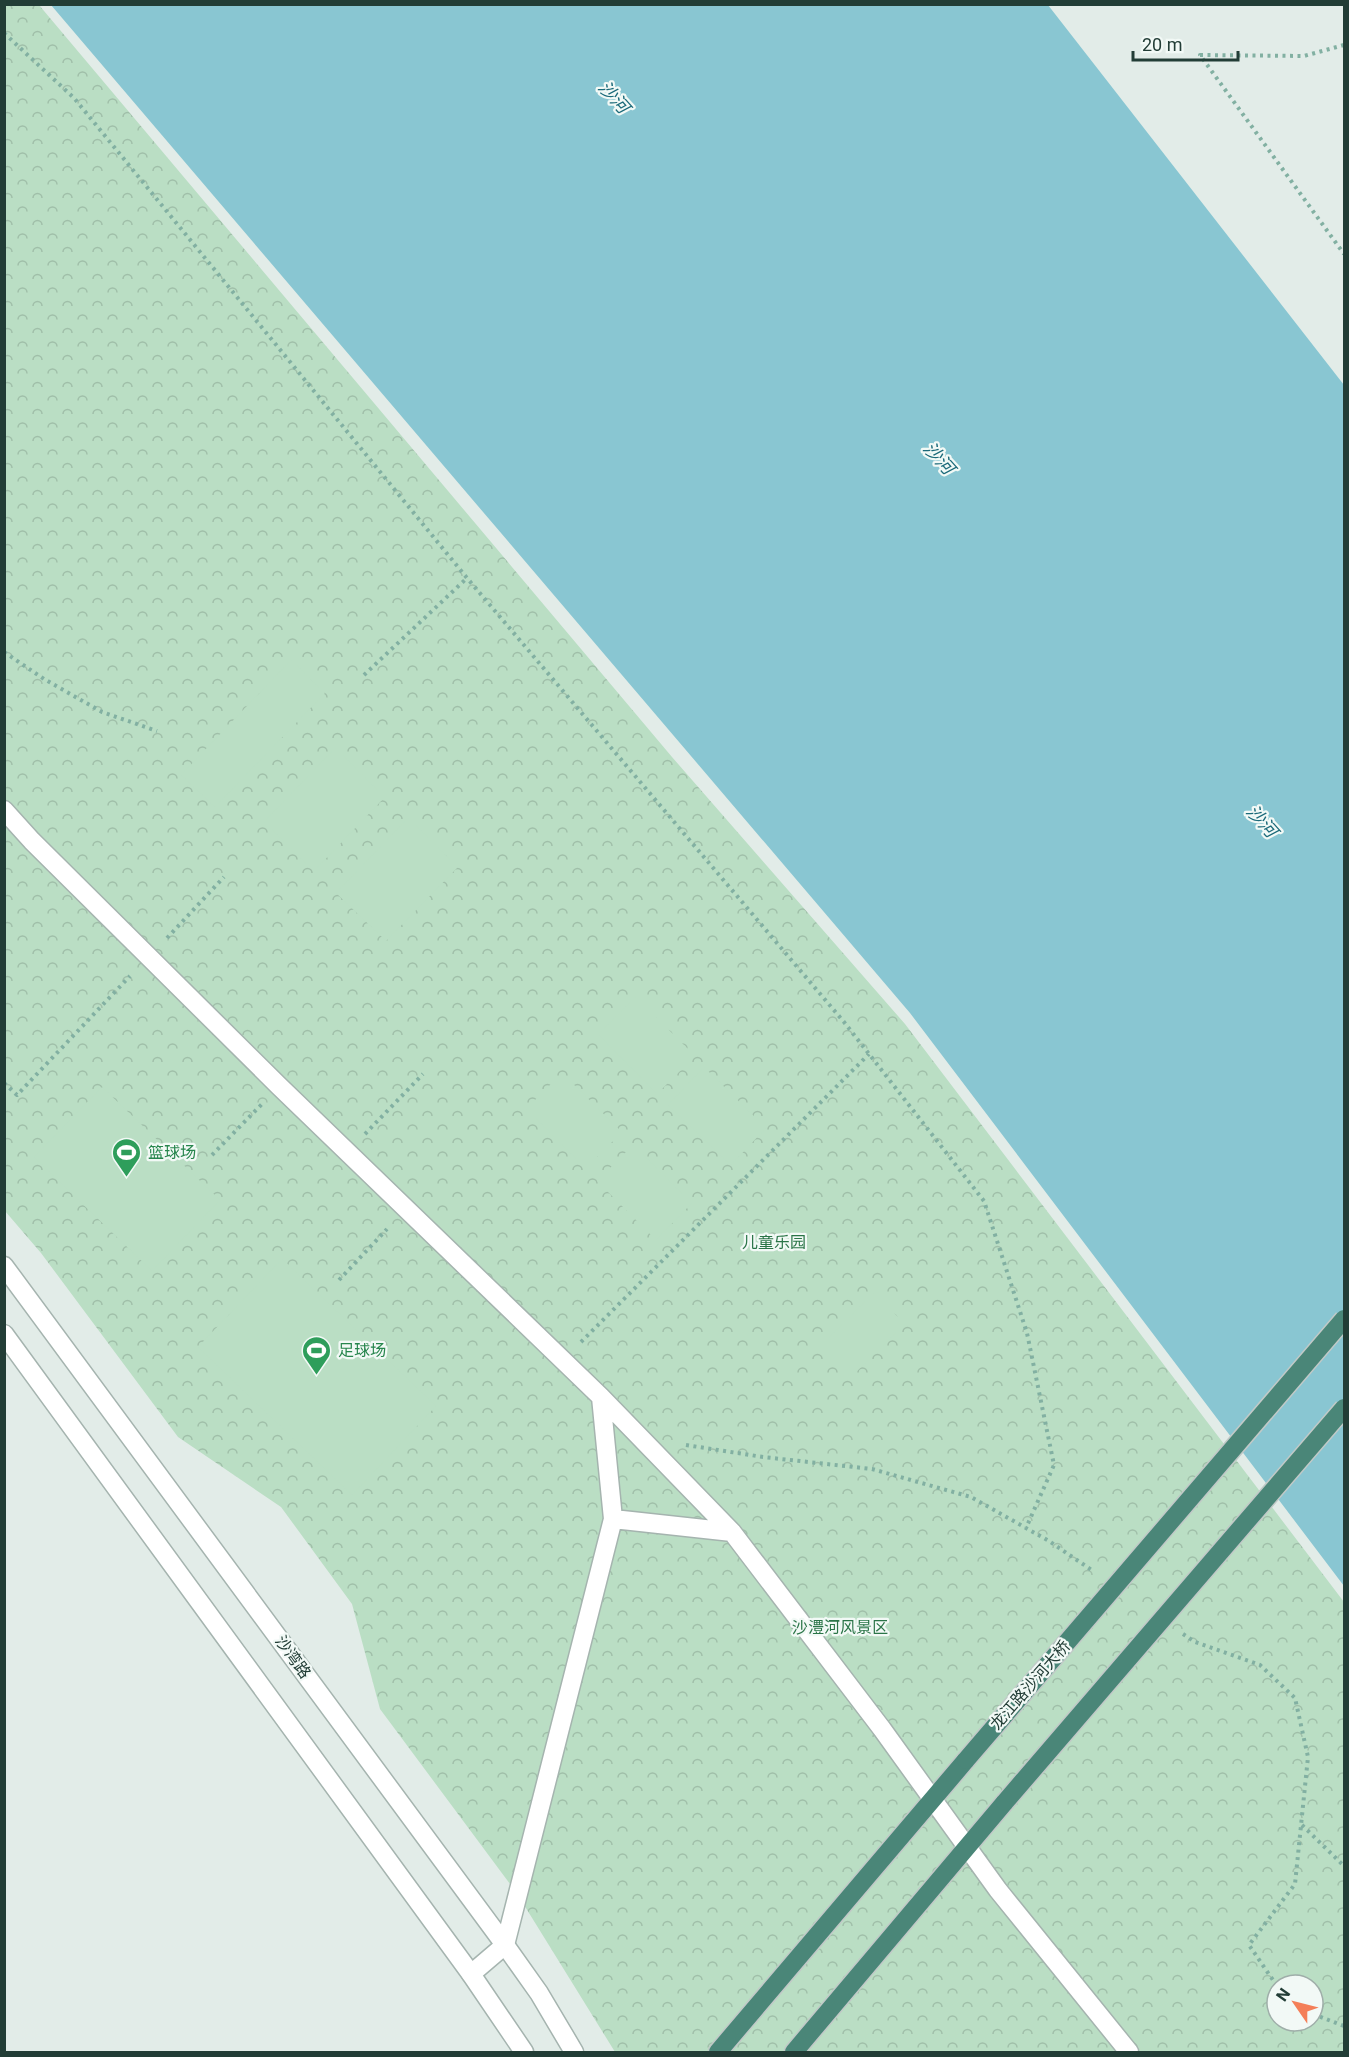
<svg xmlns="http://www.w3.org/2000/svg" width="1349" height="2057" font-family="Roboto,'Noto Sans SC',sans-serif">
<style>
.park{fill:url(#park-crowns);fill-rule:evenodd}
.garden{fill:#badec4}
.water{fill:#89c6d2}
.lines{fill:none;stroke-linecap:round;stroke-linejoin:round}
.minor-casing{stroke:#a5b4af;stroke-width:21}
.tertiary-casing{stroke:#a5b4af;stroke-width:21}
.trunk-casing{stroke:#c1c9c7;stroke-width:21}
.path{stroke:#82b0a2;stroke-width:4;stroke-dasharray:3 4.5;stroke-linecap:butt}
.minor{stroke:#fff;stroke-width:18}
.tertiary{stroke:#fff;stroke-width:18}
.trunk{stroke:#4a8678;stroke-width:18}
.trunk-bridge-casing{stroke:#c1c9c7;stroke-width:21;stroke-linecap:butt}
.trunk-bridge{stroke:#4a8678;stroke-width:18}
.labels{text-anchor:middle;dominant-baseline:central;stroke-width:4.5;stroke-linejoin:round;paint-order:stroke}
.leisure-label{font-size:16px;fill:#27864d;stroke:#f2f9f6;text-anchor:start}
.park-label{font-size:16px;fill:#2b7548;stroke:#f2f9f6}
.street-label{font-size:16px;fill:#223d36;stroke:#f2f9f6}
.water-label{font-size:18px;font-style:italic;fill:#1b6a7a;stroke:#f2f9f6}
</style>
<defs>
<pattern id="park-crowns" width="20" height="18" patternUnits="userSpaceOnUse" patternTransform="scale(1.5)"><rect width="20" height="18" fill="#badec4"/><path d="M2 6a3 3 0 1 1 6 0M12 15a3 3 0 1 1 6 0" fill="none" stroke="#a0bfa9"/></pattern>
</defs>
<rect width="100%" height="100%" fill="#e2ece8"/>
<path class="park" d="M 4,5 L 39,5 L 672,757 L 905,1024 L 1344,1602 L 1344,2052 L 615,2052 L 516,1892 L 380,1709 L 352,1604 L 281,1507 L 178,1437 L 41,1253 L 5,1211 ZM 1277,1985 L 1313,1985 L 1313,2021 L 1277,2021 Z"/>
<path class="garden" d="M 291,660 L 325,693 L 215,807 L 181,775 Z
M 335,748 L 385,797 L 314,871 L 264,822 Z
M 408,818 L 458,867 L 386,941 L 336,893 Z
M 636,997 L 695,1056 L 657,1094 L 598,1034 Z
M 704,1067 L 766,1128 L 731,1165 L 668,1105 Z
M 562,1073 L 622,1132 L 586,1168 L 526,1109 Z
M 102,1087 L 220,1200 L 152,1271 L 34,1157 Z
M 633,1145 L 692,1203 L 656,1240 L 597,1181 Z
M 282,1259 L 436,1406 L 352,1495 L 198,1347 Z
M 874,1293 L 905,1324 L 851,1377 L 820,1346 Z"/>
<path class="water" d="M 51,5 L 1048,5 L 1344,385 L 1344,1586 L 910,1013 Z"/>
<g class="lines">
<defs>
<path id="minor" d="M 4,810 L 32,841 L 279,1086 L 601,1397 L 732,1532 L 882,1729 L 998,1890 L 1129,2052
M 613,1519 L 732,1532
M 471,1974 L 505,1945 L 613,1519 L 601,1397"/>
<path id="tertiary" d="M 4,1266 L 505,1945 L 539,1993 L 574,2052
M 4,1334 L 471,1974 L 524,2052"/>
<path id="trunk" d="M 718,2052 L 966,1760
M 794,2052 L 1005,1802"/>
</defs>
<use href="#minor" class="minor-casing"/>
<use href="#tertiary" class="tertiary-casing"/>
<use href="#trunk" class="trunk-casing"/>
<path class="path" d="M 4,33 L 74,98 L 467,578 L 844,1022 L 984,1201 L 1027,1333 L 1054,1465 L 1026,1528
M 1344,45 L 1304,56 L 1200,55 L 1344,254
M 4,652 L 44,679 L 102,712 L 157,731
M 364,675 L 467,578
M 167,938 L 224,877
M 4,1083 L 17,1095 L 130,976
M 365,1134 L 423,1074
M 212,1155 L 262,1104
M 339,1280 L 387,1229
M 581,1342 L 869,1054
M 686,1445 L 763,1457 L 872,1469 L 971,1497 L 1049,1541 L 1093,1571
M 1183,1634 L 1195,1642 L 1260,1665 L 1295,1698 L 1308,1757 L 1295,1884 L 1249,1945 L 1277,1986
M 1302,1825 L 1344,1866
M 1313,2014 L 1344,2026"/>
<use href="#minor" class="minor"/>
<use href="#tertiary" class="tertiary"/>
<use href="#trunk" class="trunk"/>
<defs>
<path id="trunk-bridge" d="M 966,1760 L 1344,1319
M 1005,1802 L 1344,1408"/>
</defs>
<use href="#trunk-bridge" class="trunk-bridge-casing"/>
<use href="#trunk-bridge" class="trunk-bridge"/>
</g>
<defs>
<symbol id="stadium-pin" viewBox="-11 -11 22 30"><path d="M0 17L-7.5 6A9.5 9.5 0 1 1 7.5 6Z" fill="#2e9e5b" stroke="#f2f9f6"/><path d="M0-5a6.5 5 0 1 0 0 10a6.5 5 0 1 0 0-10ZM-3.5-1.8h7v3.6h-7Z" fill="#fff"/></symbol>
</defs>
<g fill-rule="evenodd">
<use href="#stadium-pin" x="110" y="1136" width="33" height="45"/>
<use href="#stadium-pin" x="300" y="1334" width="33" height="45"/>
</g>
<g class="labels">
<g class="leisure-label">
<text x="148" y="1152">篮球场</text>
<text x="338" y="1350">足球场</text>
</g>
<g class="park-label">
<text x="774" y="1242">儿童乐园</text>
<text x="840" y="1627">沙澧河风景区</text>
</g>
<g class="street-label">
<text transform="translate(293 1657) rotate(54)">沙湾路</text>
<text transform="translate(1030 1685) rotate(-49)">龙江路沙河大桥</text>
</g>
<g class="water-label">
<text transform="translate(614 97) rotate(48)">沙河</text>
<text transform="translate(939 458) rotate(48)">沙河</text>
<text transform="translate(1262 821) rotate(48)">沙河</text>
</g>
</g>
<rect width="1349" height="2057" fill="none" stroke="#223d36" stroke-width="12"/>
<g transform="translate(1295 2003) rotate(305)"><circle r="28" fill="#f2f9f6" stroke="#9faea9" stroke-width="1.5"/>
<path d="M0-4.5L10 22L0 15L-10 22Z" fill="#f47f58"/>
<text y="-9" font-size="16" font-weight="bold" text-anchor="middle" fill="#223d36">N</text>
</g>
<path d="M1133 51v9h105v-9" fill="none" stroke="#223d36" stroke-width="3"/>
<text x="1142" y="51" font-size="18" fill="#223d36" stroke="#f2f9f6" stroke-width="4.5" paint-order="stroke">20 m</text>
</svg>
